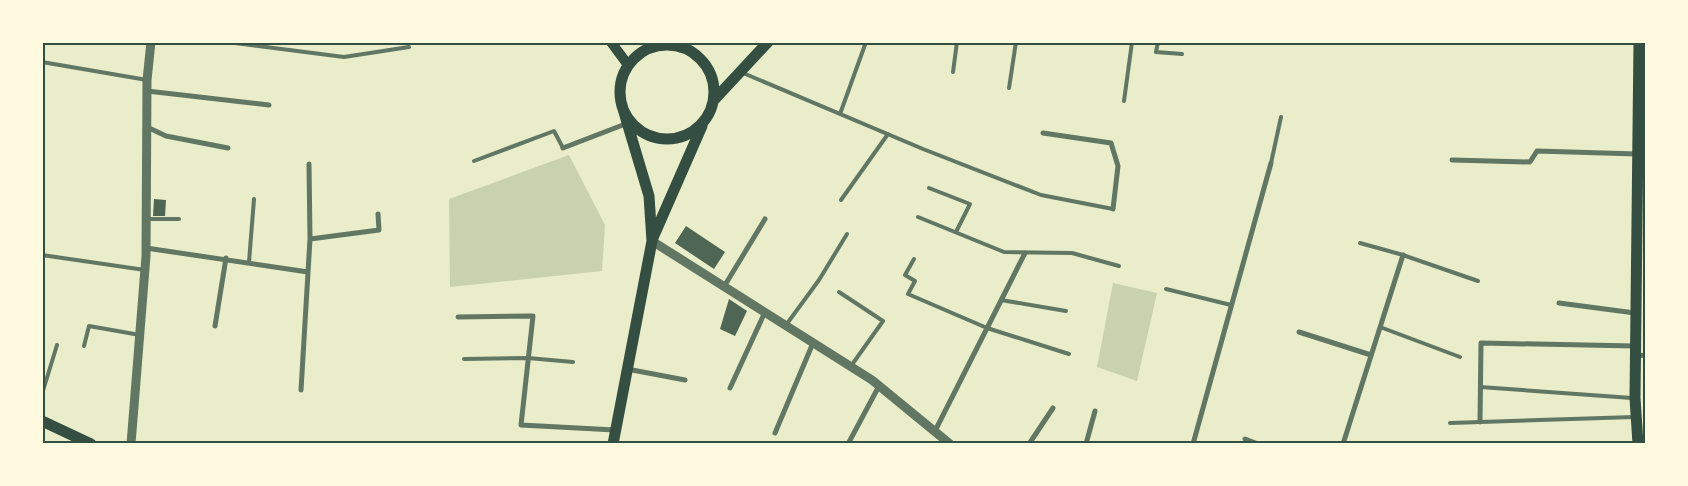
<svg xmlns="http://www.w3.org/2000/svg" width="1688" height="486" font-family="'Roboto Condensed',sans-serif">
<style>
.green{fill:#cad2ad}
.building{fill:#4f6655}
.lines{fill:none;stroke-linecap:round;stroke-linejoin:round}
.service{stroke:#617663;stroke-width:4}
.minor{stroke:#617663;stroke-width:5}
.tertiary{stroke:#617663;stroke-width:9}
.secondary{stroke:#344e41;stroke-width:10}
.primary{stroke:#344e41;stroke-width:11}
.neatline{fill:none;stroke:#344e41;stroke-width:2}
</style>
<rect width="100%" height="100%" fill="#e9edc9"/>
<path class="green" d="M 569,155 L 605,225 L 602,271 L 450,287 L 449,199 Z
M 1113,283 L 1157,293 L 1137,381 L 1097,367 Z"/>
<path class="building" d="M 154,199 L 166,200 L 165,216 L 153,216 Z
M 686,226 L 725,252 L 714,269 L 675,243 Z
M 729,299 L 747,311 L 735,336 L 720,329 Z"/>
<g class="lines">
<path class="service" d="M 227,42 L 344,57 L 409,47
M 1158,42 L 1156,52 L 1182,54
M 42,62 L 147,80
M 953,72 L 957,42
M 743,73 L 923,149 L 1041,195 L 1113,209
M 1009,88 L 1016,42
M 1124,101 L 1132,42
M 840,114 L 866,42
M 474,161 L 554,131 L 563,148
M 1271,163 L 1281,117
M 929,188 L 970,204 L 956,232
M 841,200 L 888,134
M 918,217 L 1004,252 L 1072,253 L 1119,266
M 146,219 L 179,219
M 1360,243 L 1403,255 L 1478,281
M 42,255 L 145,270
M 914,259 L 905,275 L 915,281 L 908,294 L 987,328 L 1069,354
M 249,262 L 254,199
M 1166,289 L 1231,305
M 839,292 L 883,321 L 851,366
M 1001,300 L 1066,311
M 786,325 L 819,280 L 847,234
M 1380,327 L 1460,357
M 84,346 L 89,326 L 140,335
M 464,359 L 528,358 L 573,362
M 1480,387 L 1632,398
M 42,394 L 57,345
M 1450,423 L 1634,417"/>
<path class="minor" d="M 147,91 L 269,105
M 147,127 L 166,136 L 228,148
M 1043,133 L 1111,143 L 1118,166 L 1113,209
M 563,148 L 628,123
M 1452,160 L 1530,162 L 1537,151 L 1637,154
M 309,164 L 310,239
M 146,248 L 308,272
M 725,285 L 765,219
M 1559,303 L 1635,313
M 458,317 L 533,316 L 521,425 L 615,430
M 215,326 L 226,258
M 1299,332 L 1371,355
M 1636,356 L 1646,355
M 627,369 L 685,380
M 730,388 L 765,312
M 301,390 L 310,239 L 379,230 L 378,214
M 1480,422 L 1481,343 L 1635,346
M 935,431 L 1025,253
M 775,433 L 813,343
M 1245,439 L 1258,444
M 848,444 L 879,386
M 1029,444 L 1053,408
M 1086,444 L 1095,411
M 1193,444 L 1271,163
M 1343,444 L 1403,255"/>
<path class="tertiary" d="M 652,241 L 872,380 L 950,444
M 131,444 L 146,256 L 147,80 L 151,42"/>
<path class="secondary" d="M 611,42 L 628,65"/>
<path class="primary" d="M620 92a47 47 0 1 1 94 0a47 47 0 1 1-94 0Z
M 714,100 L 768,42
M 652,240 L 702,126
M 42,421 L 91,444
M 613,444 L 652,241 L 649,196 L 623,109
M 1638,444 L 1635,398 L 1639,42"/>
</g>
<rect width="1688" height="486" fill="none" stroke="#fefae0" stroke-width="88"/>
<rect x="44" y="44" width="1600" height="398" class="neatline"/>
</svg>
